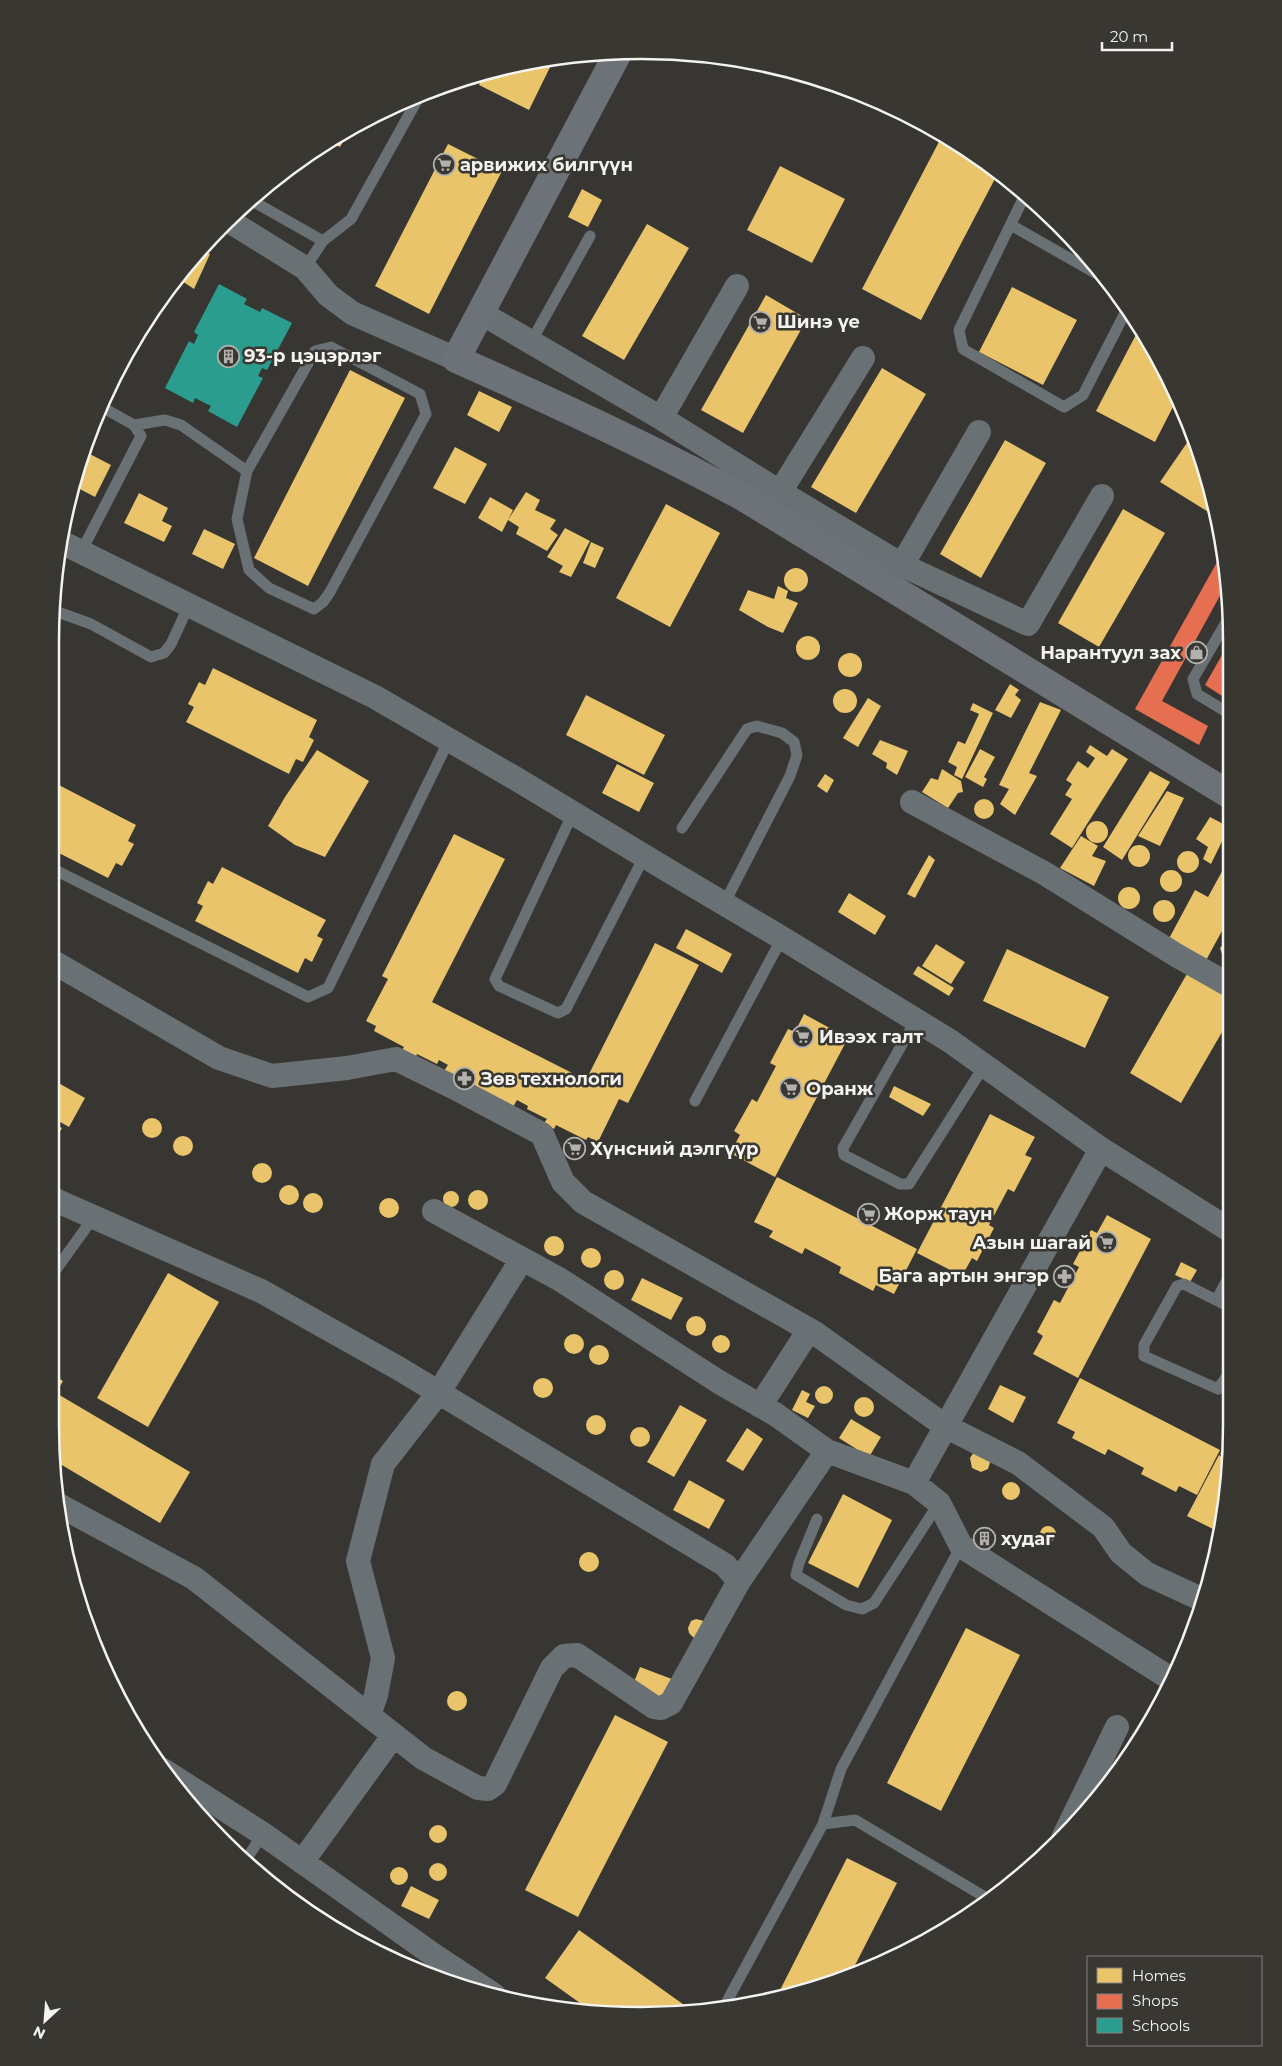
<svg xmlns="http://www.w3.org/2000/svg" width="1282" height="2066" font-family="Montserrat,sans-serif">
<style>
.homes{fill:#e9c46a}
.shops{fill:#e76f51}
.schools{fill:#2a9d8f}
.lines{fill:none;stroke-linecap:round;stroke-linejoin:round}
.lane{stroke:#6a7174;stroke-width:11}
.street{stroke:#6a7174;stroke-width:24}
.secondary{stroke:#6c7278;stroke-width:28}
.labels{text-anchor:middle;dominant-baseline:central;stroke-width:5;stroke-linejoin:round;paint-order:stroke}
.poi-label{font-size:18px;font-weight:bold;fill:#f4f3f0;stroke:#383732;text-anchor:start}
.rim{fill:none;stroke:#f4f3f0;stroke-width:2.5}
</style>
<rect width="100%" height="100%" fill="#373633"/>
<path class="homes" d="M 555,57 L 529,110 L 479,85 L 485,73 Z
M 352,126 L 340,147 L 329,141 L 345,129 Z
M 942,136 L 999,171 L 921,320 L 862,289 Z
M 448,144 L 502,171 L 429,314 L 375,286 Z
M 780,166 L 845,199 L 812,263 L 747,230 Z
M 582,189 L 602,200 L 588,227 L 568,217 Z
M 647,224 L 689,248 L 624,360 L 582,336 Z
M 201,250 L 210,254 L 194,289 L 176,277 Z
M 1012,287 L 1077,320 L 1043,385 L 979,352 Z
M 766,295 L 807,319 L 743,433 L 701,410 Z
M 1140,327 L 1153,346 L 1177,399 L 1155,442 L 1096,411 Z
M 882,368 L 926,394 L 856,513 L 811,487 Z
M 350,370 L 405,398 L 308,586 L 254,558 Z
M 479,391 L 512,407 L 499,432 L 467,415 Z
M 1193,434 L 1201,451 L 1212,509 L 1210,513 L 1160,482 Z
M 1005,440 L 1046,463 L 981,578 L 940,554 Z
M 455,447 L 487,464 L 465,504 L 433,488 Z
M 86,452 L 111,465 L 95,497 L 76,487 Z
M 526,492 L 540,500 L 535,510 L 556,520 L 550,529 L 558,535 L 547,551 L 516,534 L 519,527 L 508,520 Z
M 139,493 L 168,508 L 162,521 L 172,526 L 164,542 L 124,523 Z
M 490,497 L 513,510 L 502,532 L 478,518 Z
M 666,504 L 720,533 L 670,627 L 616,598 Z
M 1123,509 L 1165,533 L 1099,647 L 1058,623 Z
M 565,528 L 590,541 L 571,577 L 559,572 L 563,566 L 547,557 Z
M 204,529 L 235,544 L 223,569 L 192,554 Z
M 591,542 L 604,548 L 595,568 L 583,563 Z
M784 580a12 12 0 1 1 24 0a12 12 0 1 1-24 0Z
M 778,586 L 788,591 L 786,598 L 798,603 L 783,633 L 768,627 L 739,610 L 748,590 L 774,599 Z
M796 648a12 12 0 1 1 24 0a12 12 0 1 1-24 0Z
M838 665a12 12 0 1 1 24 0a12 12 0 1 1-24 0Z
M 213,668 L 317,720 L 309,737 L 314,740 L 303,762 L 296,759 L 289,774 L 186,722 L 194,707 L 188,704 L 199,682 L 205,685 Z
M 1010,684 L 1019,690 L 1015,695 L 1021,700 L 1011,718 L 995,710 Z
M833 701a12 12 0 1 1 24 0a12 12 0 1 1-24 0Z
M 586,695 L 665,735 L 644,775 L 566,735 Z
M 868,698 L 881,706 L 858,747 L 843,738 Z
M 1040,702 L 1061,710 L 1029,773 L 1037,776 L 1015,815 L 1000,804 L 1009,789 L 999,785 Z
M 973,703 L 993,713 L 962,779 L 954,775 L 957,767 L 948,762 L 958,741 L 965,744 L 979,714 L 970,710 Z
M 880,740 L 908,751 L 897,775 L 886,768 L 887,763 L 872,754 Z
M 1090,745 L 1107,756 L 1112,749 L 1128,759 L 1072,848 L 1050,834 L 1072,799 L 1065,795 L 1072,784 L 1066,780 L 1078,761 L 1088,768 L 1095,758 L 1086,752 Z
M 980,749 L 995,757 L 984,777 L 987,779 L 983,787 L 965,777 Z
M 317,750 L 369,781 L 325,857 L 295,845 L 268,826 L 285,797 Z
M 617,764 L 654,783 L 639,812 L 602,793 Z
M 942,769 L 961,781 L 963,792 L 958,793 L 948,808 L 922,792 L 931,778 L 938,780 Z
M 1150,771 L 1170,782 L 1122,860 L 1103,847 Z
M 825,774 L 834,780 L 827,793 L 817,786 Z
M 55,783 L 136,825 L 128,841 L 134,844 L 122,866 L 116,863 L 108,878 L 55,851 Z
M 1167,791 L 1184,798 L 1160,846 L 1138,836 Z
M974 809a10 10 0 1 1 20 0a10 10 0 1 1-20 0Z
M 1210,817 L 1229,827 L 1211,864 L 1203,859 L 1208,847 L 1196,839 Z
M1086 832a11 11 0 1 1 22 0a11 11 0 1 1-22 0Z
M 454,834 L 505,859 L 432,1002 L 586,1080 L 655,943 L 699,965 L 628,1103 L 619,1099 L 598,1142 L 588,1137 L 586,1140 L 556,1125 L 554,1129 L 544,1123 L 547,1119 L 527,1109 L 528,1106 L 517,1100 L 513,1107 L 444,1071 L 448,1065 L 439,1060 L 437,1064 L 417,1054 L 416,1057 L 402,1050 L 404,1047 L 374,1031 L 376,1026 L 366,1021 L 388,979 L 382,976 Z
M 1081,836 L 1098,846 L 1092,856 L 1106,861 L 1094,886 L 1060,868 Z
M1128 856a11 11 0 1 1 22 0a11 11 0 1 1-22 0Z
M1177 862a11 11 0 1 1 22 0a11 11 0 1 1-22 0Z
M 929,855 L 935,860 L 915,898 L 907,894 Z
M 1230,857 L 1229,918 L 1204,964 L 1165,946 L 1195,890 L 1208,897 Z
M 222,867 L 326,920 L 317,936 L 323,939 L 312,962 L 305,958 L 298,973 L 195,921 L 203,906 L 197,903 L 208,881 L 213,884 Z
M1160 881a11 11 0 1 1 22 0a11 11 0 1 1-22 0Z
M1118 898a11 11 0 1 1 22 0a11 11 0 1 1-22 0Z
M 849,893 L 886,916 L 875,935 L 838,912 Z
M1153 911a11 11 0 1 1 22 0a11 11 0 1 1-22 0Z
M 686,929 L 732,954 L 722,973 L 676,948 Z
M 1229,941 L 1229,959 L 1228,959 L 1223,957 L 1220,948 L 1224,943 Z
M 936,944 L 965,962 L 951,984 L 922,966 Z
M 1007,949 L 1109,997 L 1085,1048 L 983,1001 Z
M 918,966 L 954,988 L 949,996 L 913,974 Z
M 1188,972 L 1229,996 L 1229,1020 L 1181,1103 L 1130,1073 Z
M 804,1014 L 848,1038 L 775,1177 L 730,1153 L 740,1135 L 734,1131 L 752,1099 L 757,1102 L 776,1066 L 770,1063 L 788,1029 L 795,1032 Z
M 55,1081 L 85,1098 L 69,1127 L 55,1119 Z
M 894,1086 L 931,1104 L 923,1116 L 889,1097 Z
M 990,1114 L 1035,1137 L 1025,1155 L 1032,1158 L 1014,1192 L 1008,1189 L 989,1225 L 994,1228 L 977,1261 L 972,1258 L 962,1276 L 917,1253 Z
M142 1128a10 10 0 1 1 20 0a10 10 0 1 1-20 0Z
M 55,1125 L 62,1128 L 55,1140 Z
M173 1146a10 10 0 1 1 20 0a10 10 0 1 1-20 0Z
M252 1173a10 10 0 1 1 20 0a10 10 0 1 1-20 0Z
M 777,1177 L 917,1249 L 894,1294 L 876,1285 L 873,1291 L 839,1273 L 841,1267 L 805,1248 L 802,1254 L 769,1237 L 773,1231 L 754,1222 Z
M279 1195a10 10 0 1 1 20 0a10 10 0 1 1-20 0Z
M468 1200a10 10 0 1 1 20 0a10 10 0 1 1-20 0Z
M443 1199a8 8 0 1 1 16 0a8 8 0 1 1-16 0Z
M303 1203a10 10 0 1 1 20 0a10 10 0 1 1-20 0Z
M379 1208a10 10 0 1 1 20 0a10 10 0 1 1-20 0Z
M 1107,1215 L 1151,1239 L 1078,1378 L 1033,1354 L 1043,1336 L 1037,1332 L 1054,1300 L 1060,1303 L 1079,1267 L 1073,1264 L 1091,1230 L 1097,1233 Z
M544 1246a10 10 0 1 1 20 0a10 10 0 1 1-20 0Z
M581 1258a10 10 0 1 1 20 0a10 10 0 1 1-20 0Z
M 1181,1262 L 1197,1270 L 1190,1282 L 1175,1275 Z
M604 1280a10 10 0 1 1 20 0a10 10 0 1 1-20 0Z
M 168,1273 L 219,1302 L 148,1427 L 97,1398 Z
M 642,1278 L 683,1298 L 671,1320 L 631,1300 Z
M686 1326a10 10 0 1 1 20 0a10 10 0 1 1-20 0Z
M564 1344a10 10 0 1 1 20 0a10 10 0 1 1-20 0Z
M712 1344a9 9 0 1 1 18 0a9 9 0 1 1-18 0Z
M589 1355a10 10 0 1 1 20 0a10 10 0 1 1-20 0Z
M 55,1376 L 63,1381 L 56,1393 L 190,1472 L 160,1523 L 55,1461 Z
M 1080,1378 L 1220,1450 L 1197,1495 L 1179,1486 L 1176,1492 L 1141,1474 L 1144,1468 L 1108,1449 L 1105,1455 L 1072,1438 L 1075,1432 L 1057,1423 Z
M533 1388a10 10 0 1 1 20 0a10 10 0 1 1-20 0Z
M 1000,1385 L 1026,1397 L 1013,1423 L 988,1409 Z
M815 1395a9 9 0 1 1 18 0a9 9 0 1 1-18 0Z
M 802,1390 L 810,1394 L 806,1402 L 815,1406 L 808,1418 L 792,1410 Z
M854 1407a10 10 0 1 1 20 0a10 10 0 1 1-20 0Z
M 680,1405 L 707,1420 L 674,1477 L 647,1462 Z
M586 1425a10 10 0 1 1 20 0a10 10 0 1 1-20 0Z
M 851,1419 L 881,1437 L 869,1457 L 839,1438 Z
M630 1437a10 10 0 1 1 20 0a10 10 0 1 1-20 0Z
M 747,1428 L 763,1439 L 743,1471 L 726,1461 Z
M 1227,1439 L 1227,1458 L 1220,1454 Z
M 974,1452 L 991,1459 L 988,1469 L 981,1472 L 972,1468 L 970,1458 Z
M 1219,1455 L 1227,1460 L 1227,1502 L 1219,1532 L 1187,1516 Z
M 689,1480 L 725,1500 L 709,1529 L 673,1510 Z
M1002 1491a9 9 0 1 1 18 0a9 9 0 1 1-18 0Z
M 843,1494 L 892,1520 L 858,1588 L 808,1563 Z
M1040 1534a8 8 0 1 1 16 0a8 8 0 1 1-16 0Z
M 982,1528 L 996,1535 L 989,1551 L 974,1542 Z
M579 1562a10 10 0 1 1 20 0a10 10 0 1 1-20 0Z
M 696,1619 L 704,1621 L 694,1638 L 689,1633 L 688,1628 L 691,1621 Z
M 966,1628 L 1020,1655 L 941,1811 L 887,1783 Z
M 640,1667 L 677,1681 L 668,1702 L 632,1687 Z
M447 1701a10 10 0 1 1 20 0a10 10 0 1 1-20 0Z
M 615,1715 L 668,1742 L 578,1917 L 525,1890 Z
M429 1834a9 9 0 1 1 18 0a9 9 0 1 1-18 0Z
M 847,1858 L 897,1883 L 850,1975 L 831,1985 L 776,1998 Z
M429 1872a9 9 0 1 1 18 0a9 9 0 1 1-18 0Z
M390 1876a9 9 0 1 1 18 0a9 9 0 1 1-18 0Z
M 411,1886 L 439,1900 L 429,1919 L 401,1906 Z
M 579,1930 L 694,2012 L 641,2016 L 594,2013 L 545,1978 Z"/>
<path class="shops" d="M 1221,555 L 1227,583 L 1162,701 L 1208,726 L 1199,745 L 1135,709 Z
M 1231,639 L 1230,701 L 1205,685 Z"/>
<path class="schools" d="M 219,284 L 247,299 L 244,304 L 260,312 L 262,308 L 292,323 L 267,370 L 262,368 L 258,376 L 263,378 L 237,427 L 208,411 L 211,406 L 195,398 L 193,403 L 165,388 L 189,341 L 194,344 L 198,335 L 194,332 Z"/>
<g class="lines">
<path class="lane" d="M 1025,195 L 959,330 L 963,349 L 1064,407 L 1083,395 L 1127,309
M 249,199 L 323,241
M 1011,225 L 1104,278
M 305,268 L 323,241 L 351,219 L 420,95
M 531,342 L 590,236
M 331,347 L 420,394 L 426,414 L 330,592 L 323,602 L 314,609 L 269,588 L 249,570 L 237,519 L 247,471 L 315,351 Z
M 134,425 L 165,420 L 181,425 L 247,471
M 81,552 L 141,436 L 134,425 L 100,406
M 55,611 L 91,624 L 151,657 L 164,653 L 171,644 L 189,605
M 1230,714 L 1197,694 L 1193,679 L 1231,614
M 573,813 L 495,979 L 499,986 L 558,1013 L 566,1009 L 644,857
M 682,828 L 747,729 L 757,726 L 782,733 L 794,742 L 797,755 L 790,776 L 724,904
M 55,870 L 308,997 L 328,988 L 449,740
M 916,1020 L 843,1148 L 844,1155 L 900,1184 L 909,1184 L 984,1066
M 695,1101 L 782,938
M 55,1271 L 93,1218
M 1217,1299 L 1228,1278
M 1227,1376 L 1218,1389 L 1144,1356 L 1144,1345 L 1177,1286 L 1184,1284 L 1228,1306
M 817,1519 L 799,1563 L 796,1575 L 846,1605 L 862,1609 L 874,1603 L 939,1503
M 823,1824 L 841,1769 L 961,1546
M 245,1861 L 263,1834
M 726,2003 L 823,1824 L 855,1820 L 990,1900"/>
<path class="street" d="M 229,221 L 305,268 L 328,295 L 352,313 L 456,359
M 481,313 L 661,418 L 780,492 L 902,565 L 1028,624 L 1102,496
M 661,418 L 737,286
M 780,492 L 863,358
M 61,542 L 375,697 L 513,777 L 674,874 L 782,938 L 950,1041 L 1101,1149 L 1228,1229
M 902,565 L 979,432
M 912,802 L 1044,873 L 1176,955 L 1229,985
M 55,963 L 219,1058 L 272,1076 L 347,1068 L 396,1059 L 453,1087 L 542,1134 L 563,1182 L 583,1202 L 815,1333 L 945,1426 L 1018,1463 L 1103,1527 L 1121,1553 L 1147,1574 L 1201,1599
M 55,1200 L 261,1291 L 398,1368 L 725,1565 L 739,1581 L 671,1703 L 661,1708 L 654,1707 L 577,1655 L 564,1656 L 552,1668 L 495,1784 L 488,1789 L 478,1788 L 423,1758 L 194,1578 L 55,1503
M 434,1211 L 559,1279 L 719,1382 L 775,1414 L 827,1451 L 914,1483 L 1101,1149
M 760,1406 L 809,1330
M 914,1483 L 939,1503 L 961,1546 L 1171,1679
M 739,1581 L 827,1451
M 369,1716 L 376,1695 L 383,1658 L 358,1561 L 383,1464 L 439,1392 L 522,1259
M 163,1770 L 263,1834 L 435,1956 L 494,1995
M 1063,1838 L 1117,1727
M 302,1862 L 393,1736"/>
<path class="secondary" d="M 618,53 L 456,359 C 553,402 649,446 743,497 L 1230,795"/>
</g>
<defs>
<symbol id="supermarket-ring" viewBox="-11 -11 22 22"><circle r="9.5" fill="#383732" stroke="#b2b1ae" stroke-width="1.5"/><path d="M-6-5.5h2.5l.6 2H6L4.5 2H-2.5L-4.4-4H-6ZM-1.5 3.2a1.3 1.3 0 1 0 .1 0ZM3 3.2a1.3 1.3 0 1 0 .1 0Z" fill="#b2b1ae"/></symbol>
<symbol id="building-ring" viewBox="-11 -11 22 22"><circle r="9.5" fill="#383732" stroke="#b2b1ae" stroke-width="1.5"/><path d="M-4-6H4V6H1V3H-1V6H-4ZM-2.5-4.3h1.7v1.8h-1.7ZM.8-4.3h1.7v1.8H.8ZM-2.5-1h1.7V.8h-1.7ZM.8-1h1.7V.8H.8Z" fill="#b2b1ae"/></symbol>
<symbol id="shop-ring" viewBox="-11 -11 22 22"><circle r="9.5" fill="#383732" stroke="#b2b1ae" stroke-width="1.5"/><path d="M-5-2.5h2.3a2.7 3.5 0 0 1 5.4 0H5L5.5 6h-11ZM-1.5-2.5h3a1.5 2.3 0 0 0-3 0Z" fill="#b2b1ae"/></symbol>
<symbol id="pharmacy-ring" viewBox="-11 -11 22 22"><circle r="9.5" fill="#383732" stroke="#b2b1ae" stroke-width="1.5"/><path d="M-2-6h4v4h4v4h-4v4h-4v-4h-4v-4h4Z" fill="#b2b1ae"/></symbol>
</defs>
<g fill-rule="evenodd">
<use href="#supermarket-ring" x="432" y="152" width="25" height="25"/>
<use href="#supermarket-ring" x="748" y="310" width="25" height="25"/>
<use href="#building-ring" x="216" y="344" width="25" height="25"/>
<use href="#shop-ring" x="1184" y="640" width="25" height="25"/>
<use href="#supermarket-ring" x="790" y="1024" width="25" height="25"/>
<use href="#pharmacy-ring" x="452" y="1066" width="25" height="25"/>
<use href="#supermarket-ring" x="778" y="1076" width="25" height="25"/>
<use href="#supermarket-ring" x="562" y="1136" width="25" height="25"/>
<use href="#supermarket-ring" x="856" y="1202" width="25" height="25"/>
<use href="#supermarket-ring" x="1094" y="1230" width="25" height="25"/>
<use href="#pharmacy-ring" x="1052" y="1264" width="25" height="25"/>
<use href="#building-ring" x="972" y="1526" width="25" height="25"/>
</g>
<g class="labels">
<g class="poi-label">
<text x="460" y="165">арвижих билгүүн</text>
<text x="777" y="322">Шинэ үе</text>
<text x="244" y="356">93-р цэцэрлэг</text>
<text x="1181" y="653" text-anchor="end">Нарантуул зах</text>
<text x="819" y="1037">Ивээх галт</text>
<text x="481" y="1079">Зөв технологи</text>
<text x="806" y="1089">Оранж</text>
<text x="590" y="1149">Хүнсний дэлгүүр</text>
<text x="884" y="1214">Жорж таун</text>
<text x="1091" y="1243" text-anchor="end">Азын шагай</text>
<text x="1049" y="1276" text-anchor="end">Бага артын энгэр</text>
<text x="1001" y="1539">худаг</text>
</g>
</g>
<path d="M0 0H1282V2066H0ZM641 59H641A582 582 0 0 1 1223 641V1425A582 582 0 0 1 641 2007H641A582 582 0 0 1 59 1425V641A582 582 0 0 1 641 59Z" fill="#383732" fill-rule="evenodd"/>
<path class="rim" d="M641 59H641A582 582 0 0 1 1223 641V1425A582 582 0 0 1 641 2007H641A582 582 0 0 1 59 1425V641A582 582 0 0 1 641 59Z"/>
<rect x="1087" y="1956" width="175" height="90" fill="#383732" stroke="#83827e"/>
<rect x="1097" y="1968" width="25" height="15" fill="#e9c46a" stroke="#83827e"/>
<text x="1132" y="1981" font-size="15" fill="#f4f3f0">Homes</text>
<rect x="1097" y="1994" width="25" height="15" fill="#e76f51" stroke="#83827e"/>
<text x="1132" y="2006" font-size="15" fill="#f4f3f0">Shops</text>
<rect x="1097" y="2018" width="25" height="15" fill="#2a9d8f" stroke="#83827e"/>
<text x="1132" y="2031" font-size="15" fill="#f4f3f0">Schools</text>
<g transform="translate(45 2021) rotate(206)" stroke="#383732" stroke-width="4" paint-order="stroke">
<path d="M0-4L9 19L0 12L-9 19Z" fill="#f4f3f0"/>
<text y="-8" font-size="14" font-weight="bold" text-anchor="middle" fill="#f4f3f0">N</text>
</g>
<path d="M1102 42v8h70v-8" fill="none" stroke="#f4f3f0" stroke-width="2.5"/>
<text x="1110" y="42" font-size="15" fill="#f4f3f0" stroke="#383732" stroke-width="4" paint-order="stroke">20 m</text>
</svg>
